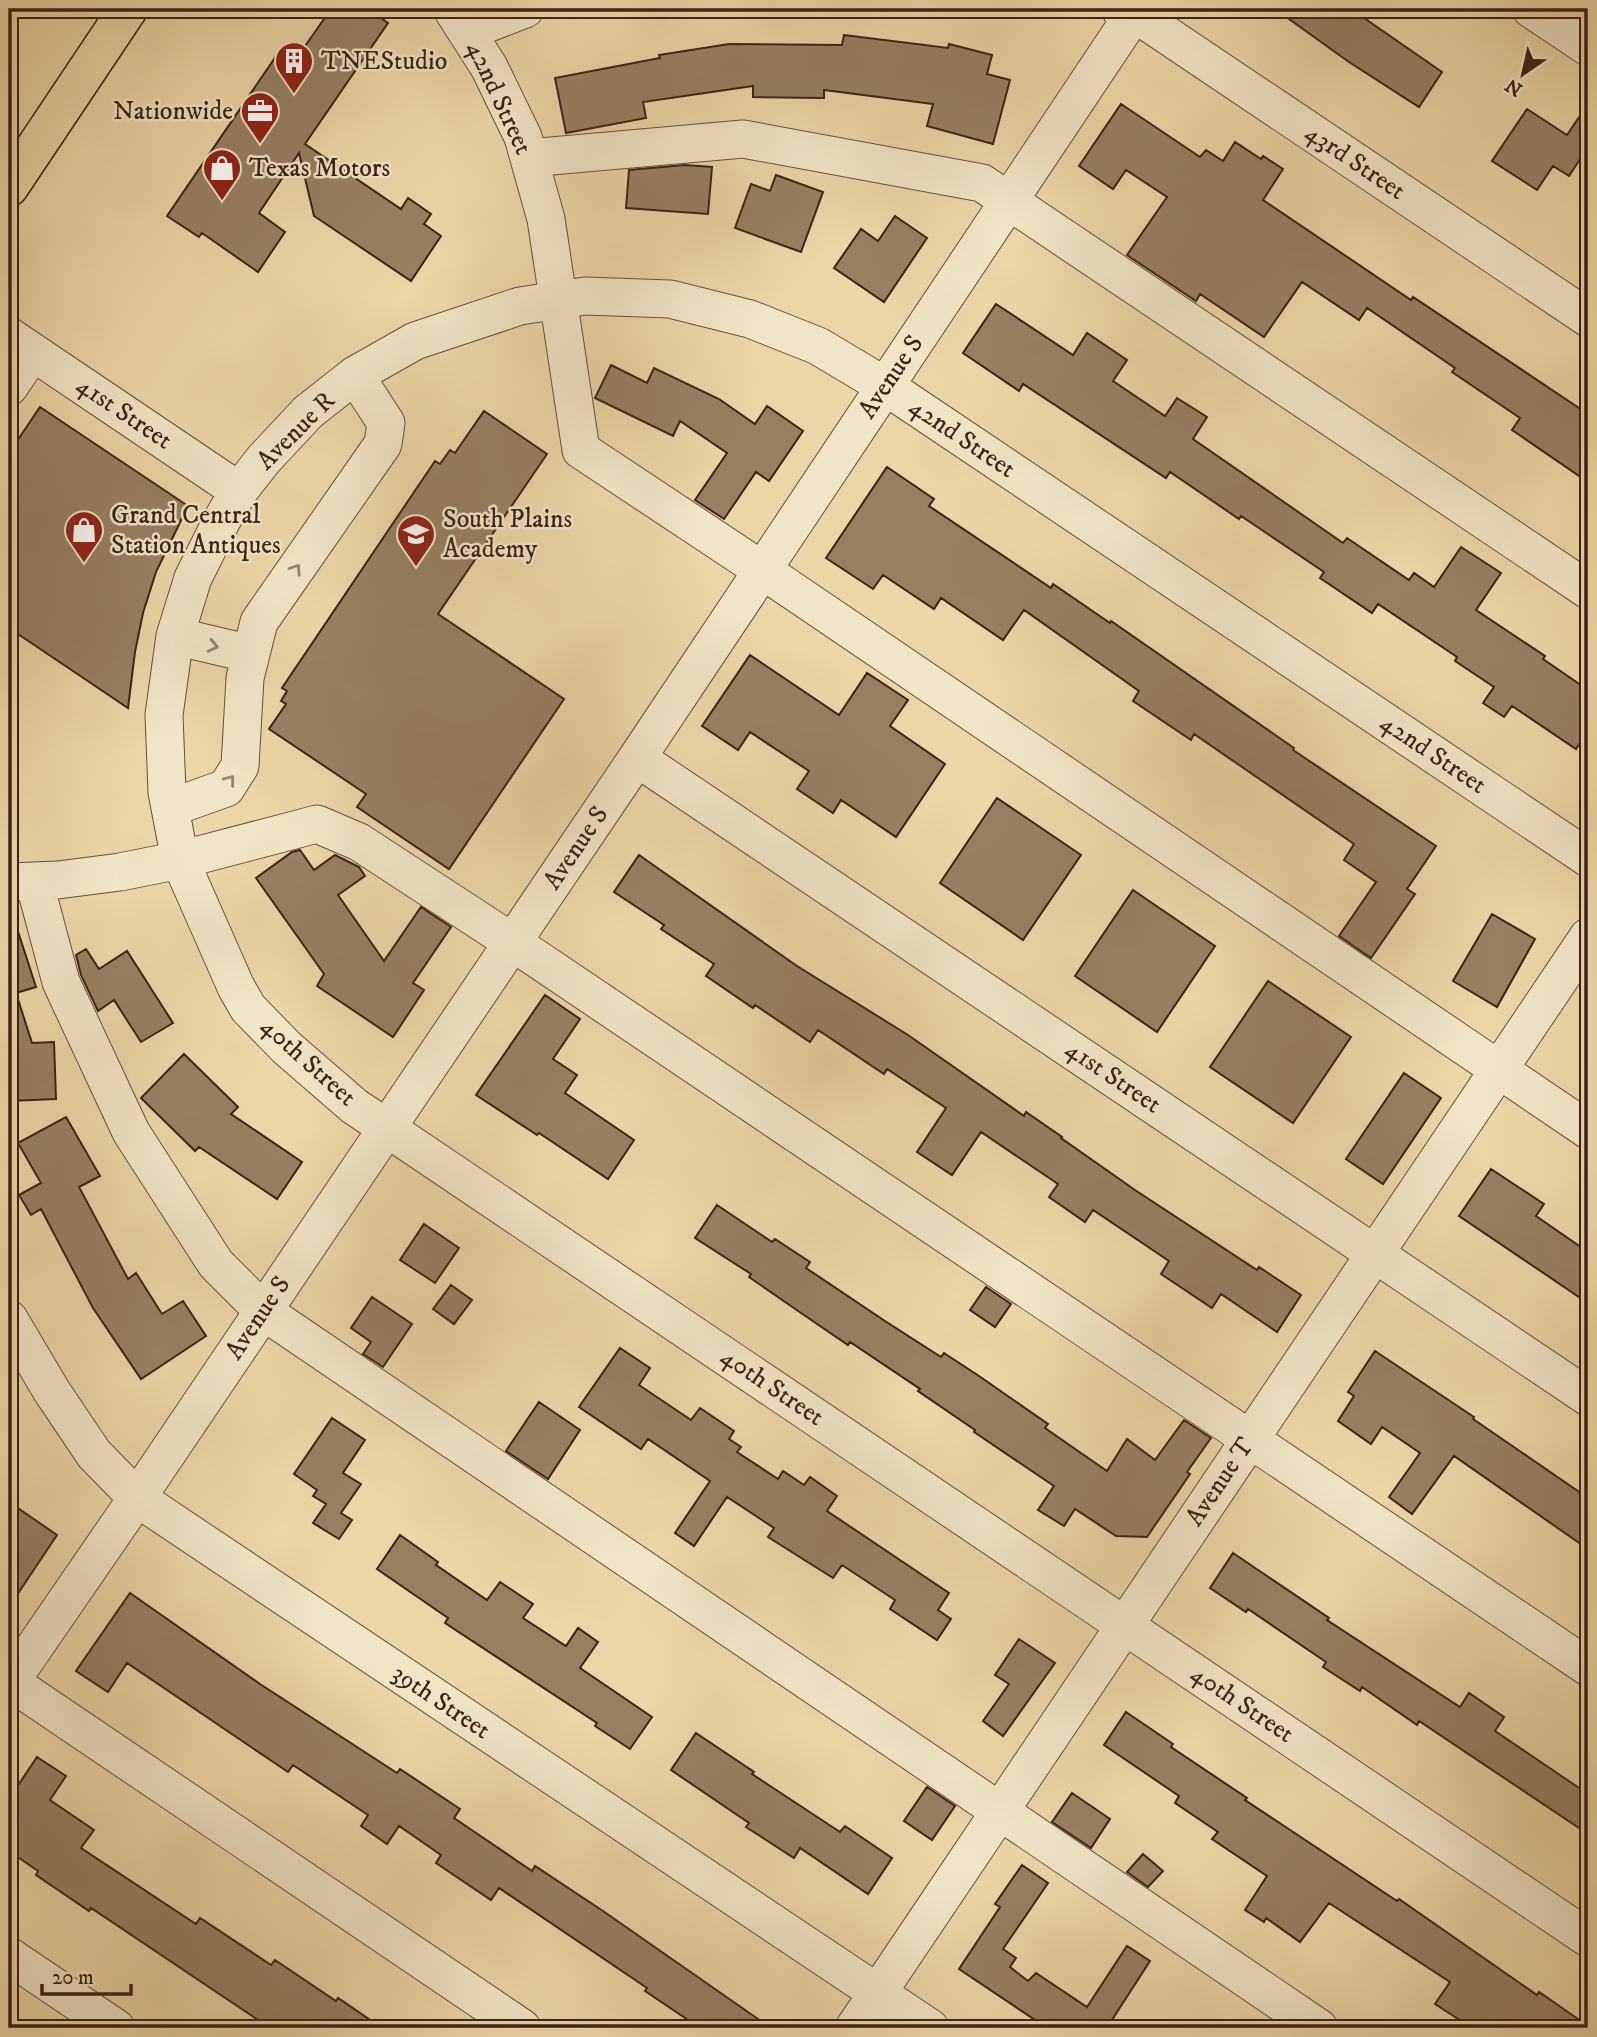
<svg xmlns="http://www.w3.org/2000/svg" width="1597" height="2037" font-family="'IM FELL DW Pica',serif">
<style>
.building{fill:#978062;stroke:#3b2217;stroke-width:2}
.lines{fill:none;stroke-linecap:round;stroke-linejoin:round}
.minor-casing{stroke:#674f3b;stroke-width:39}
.highway-casing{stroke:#3b2217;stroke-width:41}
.minor{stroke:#f2e4c6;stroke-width:37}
.highway{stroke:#ebd6a7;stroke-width:38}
.oneway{stroke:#96836e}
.labels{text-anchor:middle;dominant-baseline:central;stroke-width:5;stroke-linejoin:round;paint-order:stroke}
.poi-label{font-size:26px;fill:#3b2217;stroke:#f2e4c6;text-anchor:start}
.street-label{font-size:26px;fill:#3b2217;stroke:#f2e4c6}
</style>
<rect width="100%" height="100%" fill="#ebd6a7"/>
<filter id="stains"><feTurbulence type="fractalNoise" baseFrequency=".00286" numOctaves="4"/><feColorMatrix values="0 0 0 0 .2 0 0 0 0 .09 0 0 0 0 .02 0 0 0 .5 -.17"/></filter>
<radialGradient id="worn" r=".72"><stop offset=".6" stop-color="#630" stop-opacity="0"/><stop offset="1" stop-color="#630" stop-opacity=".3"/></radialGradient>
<path class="building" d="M 331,9 L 368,9 L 388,23 L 305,144 L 401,209 L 408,198 L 431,214 L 424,224 L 441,236 L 411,281 L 314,216 L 299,153 L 259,213 L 285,232 L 258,272 L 202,233 L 199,237 L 167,216 L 281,49 L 296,59 Z
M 1275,9 L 1351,9 L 1442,72 L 1419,107 L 1349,62 Z
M 844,35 L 948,48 L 949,44 L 992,55 L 987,74 L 1010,80 L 993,144 L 927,126 L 933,104 L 824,90 L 824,98 L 753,97 L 753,86 L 643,102 L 646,118 L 566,133 L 555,78 L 660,58 L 659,55 L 729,44 L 842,45 Z
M 1121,104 L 1200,157 L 1206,150 L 1223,161 L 1235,142 L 1261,159 L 1263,156 L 1283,169 L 1263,200 L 1411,300 L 1413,297 L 1588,414 L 1588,482 L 1512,430 L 1520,418 L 1452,372 L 1455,368 L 1367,308 L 1359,320 L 1302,282 L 1264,337 L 1200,294 L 1196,301 L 1127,255 L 1167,197 L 1126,170 L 1113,189 L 1079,166 Z
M 1588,104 L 1588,147 L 1569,176 L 1553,166 L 1537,190 L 1492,161 L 1527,109 L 1567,135 Z
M 685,165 L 712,167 L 708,214 L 626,208 L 629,170 Z
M 776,175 L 823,192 L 801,252 L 735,228 L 751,184 L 770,191 Z
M 895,216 L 927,238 L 884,302 L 834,268 L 861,229 L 878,241 Z
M 996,304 L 1073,355 L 1087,333 L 1127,360 L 1113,381 L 1165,416 L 1177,398 L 1207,417 L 1193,439 L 1343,543 L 1347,538 L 1409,580 L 1414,573 L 1434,587 L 1461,547 L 1501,573 L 1476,610 L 1545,656 L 1543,659 L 1588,690 L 1588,731 L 1576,749 L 1512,706 L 1504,717 L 1483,703 L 1494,687 L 1455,661 L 1457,657 L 1378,604 L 1372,613 L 1320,578 L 1324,572 L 1241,516 L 1239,519 L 1170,472 L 1166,478 L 1023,384 L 1019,391 L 963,353 Z
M 611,365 L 647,383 L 654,368 L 719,399 L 755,424 L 767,406 L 803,431 L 769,481 L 756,472 L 724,519 L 695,500 L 727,453 L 680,421 L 673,436 L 595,398 Z
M 40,407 L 188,506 L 156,572 L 143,613 L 135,652 L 128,708 L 9,628 L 9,453 Z
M 484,411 L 547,454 L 438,614 L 564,699 L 449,869 L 357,807 L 366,794 L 269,729 L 286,704 L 281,701 L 287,691 L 282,688 L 435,461 L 440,464 L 450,450 L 455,453 Z
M 887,467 L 934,499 L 929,506 L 1051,588 L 1053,584 L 1110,623 L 1111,621 L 1294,748 L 1293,750 L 1436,846 L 1407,889 L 1415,894 L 1371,958 L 1339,936 L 1376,882 L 1344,860 L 1354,844 L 1194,734 L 1191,740 L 1133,701 L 1139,691 L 1024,610 L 1003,640 L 941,598 L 934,609 L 883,575 L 873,589 L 826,558 Z
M 750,655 L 839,715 L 867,673 L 908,700 L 890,726 L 945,764 L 896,837 L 841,800 L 833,813 L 797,789 L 809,771 L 750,732 L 738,750 L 702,726 Z
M 997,798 L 1081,855 L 1023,940 L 940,883 Z
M 300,850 L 314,870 L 335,855 L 359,867 L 365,876 L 338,895 L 384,961 L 421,907 L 451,927 L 413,983 L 424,990 L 393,1037 L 317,986 L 324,974 L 256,878 L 292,852 Z
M 639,855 L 797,966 L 908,1035 L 1024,1116 L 1026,1112 L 1062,1137 L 1061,1138 L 1135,1190 L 1257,1270 L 1259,1267 L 1301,1295 L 1277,1332 L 1221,1294 L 1212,1308 L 1161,1274 L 1169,1261 L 1093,1210 L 1085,1222 L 1049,1197 L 1058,1184 L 981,1132 L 952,1175 L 917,1152 L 946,1108 L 887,1069 L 884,1074 L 818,1030 L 810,1042 L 755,1005 L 753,1008 L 706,976 L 714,964 L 661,929 L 664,925 L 614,892 Z
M 1133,890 L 1215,946 L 1157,1032 L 1075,976 Z
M 1492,914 L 1535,939 L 1497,1007 L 1453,981 Z
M 9,919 L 14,919 L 36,987 L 16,993 L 32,1043 L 54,1042 L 56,1099 L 9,1101 Z
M 86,949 L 99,969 L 127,951 L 173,1023 L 141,1042 L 114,1000 L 98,1011 L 81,975 L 76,955 Z
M 1268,981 L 1351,1037 L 1293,1123 L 1210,1067 Z
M 545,995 L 580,1019 L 553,1059 L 577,1075 L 565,1093 L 634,1140 L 608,1179 L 539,1133 L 537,1135 L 476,1095 Z
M 184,1054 L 238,1107 L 231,1114 L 302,1162 L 277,1199 L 199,1147 L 195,1151 L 141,1098 Z
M 1404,1073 L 1441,1098 L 1383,1184 L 1346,1159 Z
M 66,1117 L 100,1176 L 79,1187 L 128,1279 L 136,1273 L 162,1314 L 183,1301 L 206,1336 L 141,1379 L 93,1308 L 41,1209 L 31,1215 L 19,1195 L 41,1183 L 18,1143 Z
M 1491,1169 L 1544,1204 L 1536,1216 L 1588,1252 L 1588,1283 L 1579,1297 L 1459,1216 Z
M 717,1205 L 772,1242 L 775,1239 L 810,1262 L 806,1268 L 885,1321 L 941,1357 L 944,1353 L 979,1376 L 1048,1424 L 1045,1428 L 1107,1471 L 1127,1439 L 1155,1460 L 1184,1420 L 1211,1438 L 1187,1472 L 1190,1474 L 1147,1537 L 1116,1536 L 1075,1509 L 1064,1526 L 1038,1510 L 1054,1486 L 974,1432 L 975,1430 L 918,1391 L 920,1389 L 850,1342 L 848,1345 L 801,1313 L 749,1277 L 751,1274 L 695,1238 Z
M 424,1224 L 459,1248 L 435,1283 L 400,1260 Z
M 451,1285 L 472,1300 L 454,1324 L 433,1309 Z
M 986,1287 L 1011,1304 L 995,1327 L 970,1310 Z
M 372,1297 L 412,1324 L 383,1367 L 363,1354 L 371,1342 L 351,1328 Z
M 620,1348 L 650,1368 L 639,1385 L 691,1420 L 700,1408 L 734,1431 L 729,1439 L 741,1447 L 737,1452 L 778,1479 L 783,1471 L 804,1485 L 810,1477 L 837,1496 L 827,1511 L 949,1593 L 938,1610 L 951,1619 L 937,1640 L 890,1609 L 895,1600 L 842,1565 L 833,1578 L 768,1537 L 774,1528 L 727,1497 L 694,1546 L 675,1533 L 710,1481 L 648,1439 L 641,1449 L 579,1407 Z
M 1375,1351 L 1474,1417 L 1473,1419 L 1588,1498 L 1588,1549 L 1454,1456 L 1412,1514 L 1389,1497 L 1420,1453 L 1382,1427 L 1371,1444 L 1338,1421 L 1354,1396 L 1348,1392 Z
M 539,1402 L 580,1430 L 548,1479 L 506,1451 Z
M 332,1418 L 365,1440 L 343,1473 L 361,1484 L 341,1513 L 352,1520 L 339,1539 L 313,1523 L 326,1504 L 313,1496 L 317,1490 L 294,1474 Z
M 9,1502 L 57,1535 L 9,1607 Z
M 400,1535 L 438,1562 L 436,1565 L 487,1600 L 500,1582 L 533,1604 L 523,1618 L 566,1646 L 578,1628 L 598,1642 L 580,1668 L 652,1717 L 630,1749 L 595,1726 L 597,1723 L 445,1623 L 448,1618 L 377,1569 Z
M 1233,1553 L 1329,1618 L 1327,1620 L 1460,1707 L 1469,1693 L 1504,1717 L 1495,1731 L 1588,1794 L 1588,1834 L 1419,1721 L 1417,1725 L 1362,1687 L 1360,1691 L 1323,1667 L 1326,1662 L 1248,1609 L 1246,1612 L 1210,1588 Z
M 130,1593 L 260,1684 L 397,1773 L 400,1769 L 460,1809 L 454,1818 L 532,1871 L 535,1866 L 603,1911 L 771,2028 L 700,2028 L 645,1991 L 647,1988 L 499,1888 L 491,1900 L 436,1863 L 441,1855 L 399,1826 L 387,1844 L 361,1826 L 368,1815 L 293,1765 L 288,1772 L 127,1663 L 108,1692 L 76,1671 Z
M 1019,1639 L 1055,1663 L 1003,1736 L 983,1721 L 1009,1684 L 995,1675 Z
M 1126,1712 L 1173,1744 L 1171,1747 L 1247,1798 L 1245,1800 L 1397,1901 L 1399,1899 L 1537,1995 L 1539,1992 L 1588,2026 L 1588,2028 L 1472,2028 L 1435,2004 L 1450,1982 L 1329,1903 L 1300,1942 L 1266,1918 L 1264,1922 L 1245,1910 L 1267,1876 L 1212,1839 L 1218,1832 L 1175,1803 L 1179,1796 L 1104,1745 Z
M 696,1733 L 754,1772 L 752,1774 L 840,1832 L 845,1826 L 892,1858 L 868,1894 L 800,1848 L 794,1858 L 746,1827 L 749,1823 L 671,1770 Z
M 37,1757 L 66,1776 L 50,1800 L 94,1830 L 81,1848 L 196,1924 L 200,1918 L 271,1965 L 275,1960 L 336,2001 L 338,1998 L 382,2028 L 270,2028 L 91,1908 L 89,1911 L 36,1875 L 38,1871 L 9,1851 L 9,1799 Z
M 927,1787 L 955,1806 L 932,1840 L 904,1821 Z
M 1072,1793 L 1110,1819 L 1091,1848 L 1052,1822 Z
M 1143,1854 L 1163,1871 L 1148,1887 L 1127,1872 Z
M 1022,1865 L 1048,1883 L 1003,1949 L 1016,1958 L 1010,1967 L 1028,1981 L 1036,1973 L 1087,2007 L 1127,1946 L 1150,1961 L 1110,2023 L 1119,2028 L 1047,2028 L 959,1969 L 1000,1907 L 995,1904 Z"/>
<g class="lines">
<defs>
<path id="minor" d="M 452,9 L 489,67 L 523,137 L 546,219 L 581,450 L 762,570 L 1588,1130
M 1120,9 L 1134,13 L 1588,318
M 1531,9 L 1588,47
M 468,31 L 525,9
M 529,158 L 743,139 L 982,183 L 1588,590
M 9,336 L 239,491
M 9,387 L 33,352
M 175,636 L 251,654
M 637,758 L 1588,1397
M 170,808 L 226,788 L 240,766 L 245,678 L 259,622 L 383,444 L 386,423 L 355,375
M 1588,858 L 885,386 L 818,346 L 750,319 L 670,299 L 585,296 L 520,306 L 415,341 L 355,375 L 308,412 L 264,459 L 239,491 L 223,518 L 193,578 L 175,636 L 164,715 L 167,792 L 180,860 L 236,987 L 248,1008 L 287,1048 L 354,1106 L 1588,1938
M 34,881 L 61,982 L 131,1132 L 216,1264 L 263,1311 L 1319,2028
M 9,882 L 58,880 L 120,872 L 180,860 L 317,824 L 359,842 L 512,942 L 1588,1667
M 9,1319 L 51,1390 L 94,1454 L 137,1498 L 930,2028
M 9,1681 L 522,2028
M 9,1684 L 137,1498 L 637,758 L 1137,9
M 9,1956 L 116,2028
M 854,2028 L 1588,937"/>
<path id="highway" d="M 9,187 L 128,9"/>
</defs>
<use href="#minor" class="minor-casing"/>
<use href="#highway" class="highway-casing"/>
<use href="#minor" class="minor"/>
<use href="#highway" class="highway"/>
</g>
<defs><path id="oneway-chevron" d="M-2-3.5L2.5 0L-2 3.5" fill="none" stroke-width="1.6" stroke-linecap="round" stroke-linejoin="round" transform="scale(1.75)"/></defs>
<g class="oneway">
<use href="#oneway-chevron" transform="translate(296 569) rotate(-56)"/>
<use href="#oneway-chevron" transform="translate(213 646) rotate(13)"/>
<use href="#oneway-chevron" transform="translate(230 780) rotate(-52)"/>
</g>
<defs>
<symbol id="building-pin" viewBox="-11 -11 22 30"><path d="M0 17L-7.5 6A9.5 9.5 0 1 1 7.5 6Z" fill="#8f2418" stroke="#f2e4c6"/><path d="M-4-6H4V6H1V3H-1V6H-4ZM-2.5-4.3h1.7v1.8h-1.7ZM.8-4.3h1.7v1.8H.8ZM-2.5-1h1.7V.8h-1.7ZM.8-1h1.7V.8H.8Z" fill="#fff"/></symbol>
<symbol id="office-pin" viewBox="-11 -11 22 30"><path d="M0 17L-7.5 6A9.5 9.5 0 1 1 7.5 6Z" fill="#8f2418" stroke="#f2e4c6"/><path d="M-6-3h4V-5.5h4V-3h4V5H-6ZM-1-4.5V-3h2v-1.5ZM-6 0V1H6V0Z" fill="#fff"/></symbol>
<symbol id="shop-pin" viewBox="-11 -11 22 30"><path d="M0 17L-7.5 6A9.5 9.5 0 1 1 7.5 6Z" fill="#8f2418" stroke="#f2e4c6"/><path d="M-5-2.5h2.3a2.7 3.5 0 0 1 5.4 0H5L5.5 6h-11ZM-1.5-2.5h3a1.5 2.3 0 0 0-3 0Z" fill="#fff"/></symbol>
<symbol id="university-pin" viewBox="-11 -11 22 30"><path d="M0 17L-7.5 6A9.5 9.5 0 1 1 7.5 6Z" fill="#8f2418" stroke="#f2e4c6"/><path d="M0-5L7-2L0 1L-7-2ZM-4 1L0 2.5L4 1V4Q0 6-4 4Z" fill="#fff"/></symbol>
</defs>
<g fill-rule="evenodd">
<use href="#building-pin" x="272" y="39" width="44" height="60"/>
<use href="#office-pin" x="238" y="89" width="44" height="60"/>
<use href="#shop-pin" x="200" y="146" width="44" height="60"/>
<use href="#shop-pin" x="62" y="508" width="44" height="60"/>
<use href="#university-pin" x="394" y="512" width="44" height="60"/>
</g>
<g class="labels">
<g class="poi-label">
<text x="321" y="61">TNEStudio</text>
<text x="233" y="111" text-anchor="end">Nationwide</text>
<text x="249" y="168">Texas Motors</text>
<text x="111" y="515">Grand Central<tspan x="111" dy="30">Station Antiques</tspan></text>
<text x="443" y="519">South Plains<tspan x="443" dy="30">Academy</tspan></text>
</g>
<g class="street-label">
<text transform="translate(499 98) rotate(65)">42nd Street</text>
<text transform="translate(1355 162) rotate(34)">43rd Street</text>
<text transform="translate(891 377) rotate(-56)">Avenue S</text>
<text transform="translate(124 413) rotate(34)">41st Street</text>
<text transform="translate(296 431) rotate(-45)">Avenue R</text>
<text transform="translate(962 438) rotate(34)">42nd Street</text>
<text transform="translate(1433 754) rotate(34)">42nd Street</text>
<text transform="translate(576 848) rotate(-56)">Avenue S</text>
<text transform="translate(308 1062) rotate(42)">40th Street</text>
<text transform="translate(1113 1077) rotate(34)">41st Street</text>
<text transform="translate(258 1318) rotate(-56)">Avenue S</text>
<text transform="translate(772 1387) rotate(34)">40th Street</text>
<text transform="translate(1220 1482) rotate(-56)">Avenue T</text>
<text transform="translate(441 1702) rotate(34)">39th Street</text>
<text transform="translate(1242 1704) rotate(34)">40th Street</text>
</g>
</g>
<rect width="1597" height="2037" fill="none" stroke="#ebd6a7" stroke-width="35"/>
<rect x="10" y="10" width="1576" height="2016" fill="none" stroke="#3b2217" stroke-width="3.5"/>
<rect x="18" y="18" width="1562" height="2002" fill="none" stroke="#3b2217" stroke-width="2"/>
<g transform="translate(1523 74) rotate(214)" stroke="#f2e4c6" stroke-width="5" paint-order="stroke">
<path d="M0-5L12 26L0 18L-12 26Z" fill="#3b2217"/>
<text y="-10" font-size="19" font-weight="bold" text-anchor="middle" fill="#3b2217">N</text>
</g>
<path d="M42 1984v10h89v-10" fill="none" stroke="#3b2217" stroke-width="3.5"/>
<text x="52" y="1984" font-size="21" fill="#3b2217" stroke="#f2e4c6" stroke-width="5" paint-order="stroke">20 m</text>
<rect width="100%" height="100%" filter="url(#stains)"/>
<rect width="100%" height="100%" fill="url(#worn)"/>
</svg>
